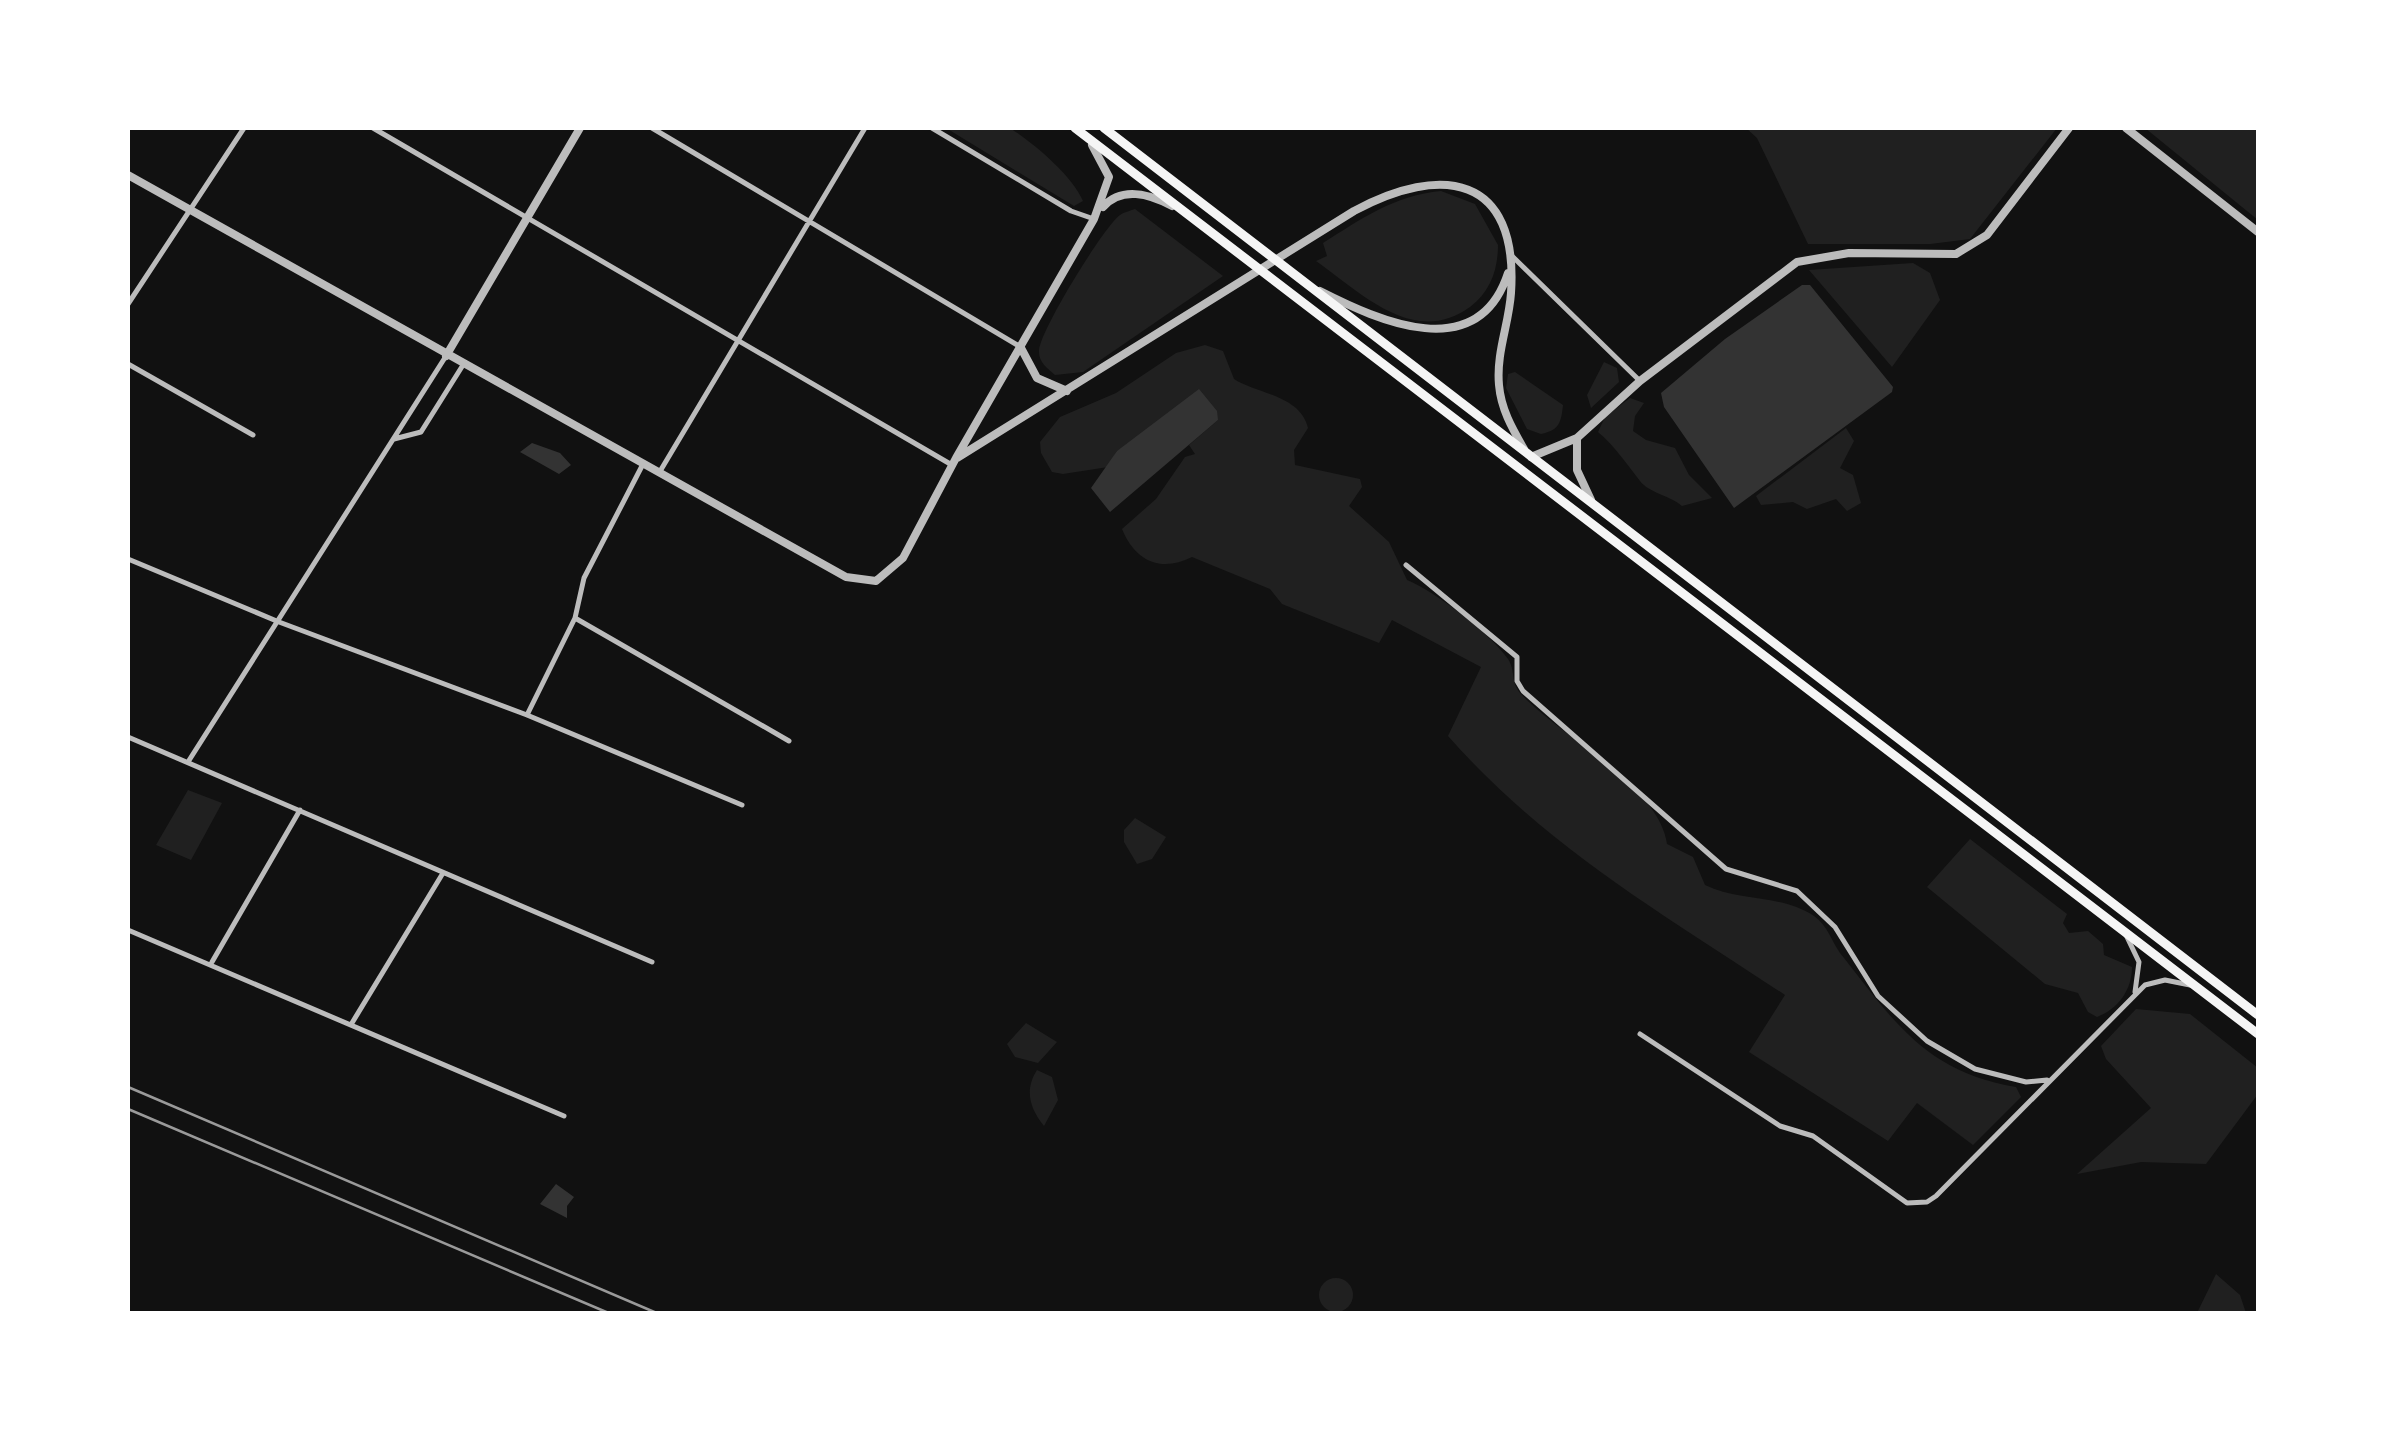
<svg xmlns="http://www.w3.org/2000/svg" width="2386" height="1441" font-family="Helvetica,sans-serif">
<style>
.green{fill:#202020}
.water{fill:#333}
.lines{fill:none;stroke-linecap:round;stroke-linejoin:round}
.minor{stroke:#bcbcbc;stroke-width:5}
.tertiary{stroke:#bcbcbc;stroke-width:8}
.trunk{stroke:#f5f5f5;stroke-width:9}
.rail{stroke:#9a9a9a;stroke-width:2.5}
</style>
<rect width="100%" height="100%" fill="#111"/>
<path class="green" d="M 946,128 L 1010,128 C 1034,144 1071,174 1083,201 L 1074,206 Z
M 1746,128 L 2057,128 L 1970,239 L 1930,244 L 1808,244 L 1757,138 Z
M 2145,128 L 2258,128 L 2258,220 Z
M 1441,191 L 1475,204 L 1498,245 C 1498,270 1490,292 1470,307 C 1414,348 1360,292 1316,261 L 1327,256 L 1323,243 C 1361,219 1395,195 1441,191 Z
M 1135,209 L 1223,276 L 1083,372 L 1055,375 C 1047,368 1038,362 1039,350 C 1041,329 1103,228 1120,215 C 1124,212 1130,211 1135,209 Z
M 1913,263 L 1930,273 L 1940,300 L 1892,367 L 1809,270 Z
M 1205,345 L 1223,351 L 1234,379 C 1257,394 1300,395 1308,428 L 1294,450 L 1295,465 L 1360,479 L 1362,487 L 1349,506 L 1389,542 L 1407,580 C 1436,592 1490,633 1508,659 C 1516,671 1510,682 1521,694 C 1559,735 1660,787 1667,844 L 1693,857 L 1705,885 C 1739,902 1781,894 1814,916 C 1828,926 1831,940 1840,953 C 1893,1020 1925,1072 2016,1087 L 2021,1097 L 1973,1145 L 1917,1103 L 1888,1141 L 1749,1052 L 1785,995 C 1663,914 1546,847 1448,736 L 1481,667 L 1392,620 L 1379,643 L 1282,604 L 1270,589 L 1192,557 C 1161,573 1135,561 1122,529 L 1156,499 L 1185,457 L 1195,454 L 1189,445 L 1218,420 L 1130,444 L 1117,451 L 1108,467 L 1063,474 L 1052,472 L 1041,453 L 1040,442 L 1060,417 L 1116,393 L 1176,353 Z
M 1604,362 L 1617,368 L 1619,382 L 1591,408 L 1587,395 Z
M 1515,372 L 1563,405 C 1561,422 1560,430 1541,434 L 1527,429 L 1506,388 L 1508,374 Z
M 1630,398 L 1644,403 L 1635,416 L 1633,431 L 1646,440 L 1675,448 L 1689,475 L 1712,498 L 1682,506 C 1671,496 1649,493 1640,481 C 1628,466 1614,445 1598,432 L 1605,417 Z
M 1846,428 L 1854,441 L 1840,468 L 1853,475 L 1861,503 L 1847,511 L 1836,499 L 1807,509 L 1793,502 L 1761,505 L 1756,496 Z
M 188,790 L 222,803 L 191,860 L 156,845 Z
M 1135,818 L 1166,837 L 1152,859 L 1137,864 L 1124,842 L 1124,830 Z
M 1970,839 L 2067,914 L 2063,923 L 2069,933 L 2088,931 L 2103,944 L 2104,955 L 2132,967 C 2132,990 2118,1009 2097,1017 L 2088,1012 L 2078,993 L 2045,984 L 1927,887 Z
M 2136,1009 L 2190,1014 L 2258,1068 L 2258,1094 L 2206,1164 L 2141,1162 L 2077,1174 L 2151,1108 L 2106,1059 L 2101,1046 Z
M 1026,1023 L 1057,1042 L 1038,1063 L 1015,1057 L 1007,1044 Z
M 1037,1070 L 1052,1077 L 1058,1100 L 1044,1126 C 1030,1109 1024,1090 1037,1070 Z
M 2216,1274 L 2240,1295 L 2246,1313 L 2197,1313 Z
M1319 1295a17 17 0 1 1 34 0a17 17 0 1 1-34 0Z"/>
<path class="water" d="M 1802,285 L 1810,285 L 1893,387 L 1892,392 L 1734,508 L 1664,407 L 1661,393 L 1725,339 Z
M 1199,389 L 1217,411 L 1218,420 L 1110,512 L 1091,488 L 1117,451 Z
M 532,443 L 560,453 L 571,465 L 559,474 L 520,452 Z
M 556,1184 L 574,1197 L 567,1206 L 567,1218 L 540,1204 Z"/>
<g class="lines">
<path class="minor" d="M 373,128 L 952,465
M 652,128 L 1019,346
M 932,128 L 1071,211 L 1094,219
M 1512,256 L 1640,381
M 128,304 L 244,128
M 128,364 L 253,435
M 394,439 L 421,432 L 463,365
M 659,473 L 865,128
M 128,559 L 279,622 L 527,715 L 742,805
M 1406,565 L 1517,657 L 1517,681 L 1523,691 L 1726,869 L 1797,891 L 1835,927 L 1878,996 L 1927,1041 L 1975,1069 L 2026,1082 L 2047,1080
M 575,618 L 789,741
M 527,715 L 575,618 L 584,578 L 643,464
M 128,737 L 652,962
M 188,762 L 446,356
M 128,930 L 564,1116
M 2127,937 L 2139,962 L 2135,992
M 212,962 L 300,810
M 352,1023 L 443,873
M 1640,1034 L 1780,1126 L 1813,1136 L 1907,1203 L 1927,1202 L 1936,1196 L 2145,985 L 2165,980 L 2190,985"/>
<path class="tertiary" d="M 2126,128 L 2258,232
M 128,175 L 846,577 L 876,581 L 903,558 L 956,458 L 1094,219 L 1109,177 L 1092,145
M 1103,207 C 1122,186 1149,194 1172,206
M 1320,291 C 1379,321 1478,366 1508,273
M 1021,348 L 1037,378 L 1067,391
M 446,356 L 580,128
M 1577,438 L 1577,470 L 1591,500
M 1531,457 L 1577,438 L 1640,381 L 1797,262 L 1849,253 L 1956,254 L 1987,235 L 2069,128
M 957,458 L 1354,211 C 1441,164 1519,174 1511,293 C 1509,324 1496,353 1499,385 C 1501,409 1512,428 1524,449"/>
<path class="trunk" d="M 1075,128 L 2258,1034
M 1104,128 L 2258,1015"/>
<path class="rail" d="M 128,1087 L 659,1314
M 128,1109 L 611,1314"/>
</g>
<rect width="2386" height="1441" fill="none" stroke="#ffffff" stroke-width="260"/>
</svg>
